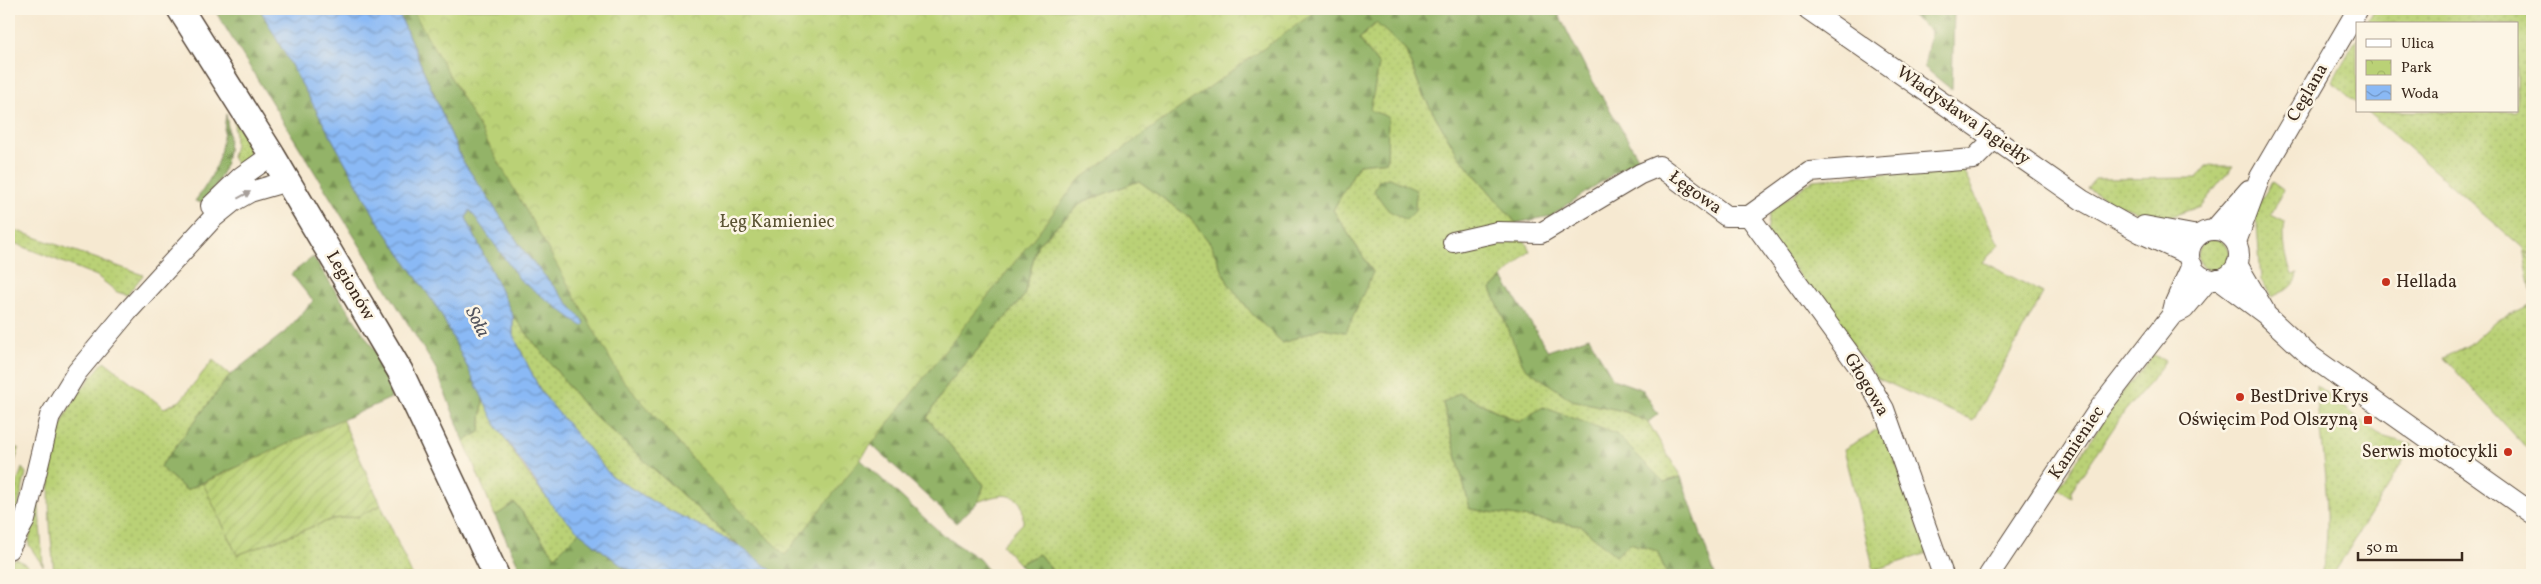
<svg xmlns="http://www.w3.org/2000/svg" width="2541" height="584" font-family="Vollkorn,serif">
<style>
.grass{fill:url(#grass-dots);stroke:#7a7e4a}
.forest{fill:url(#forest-firs);stroke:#676e42}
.park{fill:url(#park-crowns);stroke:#7a7e4a}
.garden{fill:url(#garden-furrows);stroke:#7a7e4a}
.water{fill:url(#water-waves);stroke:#62728a}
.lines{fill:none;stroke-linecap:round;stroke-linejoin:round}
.minor-casing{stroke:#574739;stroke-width:22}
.major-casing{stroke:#574739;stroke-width:28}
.minor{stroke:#fff;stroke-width:20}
.major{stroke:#fff;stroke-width:25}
.oneway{fill:#a79f9a}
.poi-dot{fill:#c8321e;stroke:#fcf5e5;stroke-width:2}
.labels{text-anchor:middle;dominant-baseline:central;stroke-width:5;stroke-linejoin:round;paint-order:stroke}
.street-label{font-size:18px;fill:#3b2a1e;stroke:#fcf5e5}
.park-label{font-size:18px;fill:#5b5434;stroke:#fcf5e5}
.poi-label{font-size:18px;fill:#3b2a1e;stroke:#fcf5e5;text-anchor:start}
.water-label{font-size:19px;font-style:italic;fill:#53555e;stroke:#fcf5e5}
</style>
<defs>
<pattern id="grass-dots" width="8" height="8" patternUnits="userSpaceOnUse" patternTransform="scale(1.25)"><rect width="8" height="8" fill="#bad176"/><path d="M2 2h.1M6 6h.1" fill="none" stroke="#a1b466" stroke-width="1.8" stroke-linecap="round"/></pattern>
<pattern id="forest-firs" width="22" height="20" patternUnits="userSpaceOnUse" patternTransform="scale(1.25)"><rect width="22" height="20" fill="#93b367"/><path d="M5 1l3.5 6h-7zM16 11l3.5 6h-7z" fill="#799254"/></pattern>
<pattern id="park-crowns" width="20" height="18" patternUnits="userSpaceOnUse" patternTransform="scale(1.25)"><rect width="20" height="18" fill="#bad176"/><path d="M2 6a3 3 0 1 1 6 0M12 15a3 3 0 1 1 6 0" fill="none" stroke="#a1b466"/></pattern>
<pattern id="garden-furrows" width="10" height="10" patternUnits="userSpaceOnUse" patternTransform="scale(1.25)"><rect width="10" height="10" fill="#bad176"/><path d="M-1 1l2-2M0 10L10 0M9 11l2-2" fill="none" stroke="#a1b466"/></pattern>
<pattern id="water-waves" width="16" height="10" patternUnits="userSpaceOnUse" patternTransform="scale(1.25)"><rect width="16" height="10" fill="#8ab9f5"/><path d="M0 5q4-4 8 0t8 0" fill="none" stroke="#7297c6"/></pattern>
</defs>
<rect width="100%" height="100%" fill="#fcf5e5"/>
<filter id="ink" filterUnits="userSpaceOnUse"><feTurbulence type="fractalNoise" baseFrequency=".02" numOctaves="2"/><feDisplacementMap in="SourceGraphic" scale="10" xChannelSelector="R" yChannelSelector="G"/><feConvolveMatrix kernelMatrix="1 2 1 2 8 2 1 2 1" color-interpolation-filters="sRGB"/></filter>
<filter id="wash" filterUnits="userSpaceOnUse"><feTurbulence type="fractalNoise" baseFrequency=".0096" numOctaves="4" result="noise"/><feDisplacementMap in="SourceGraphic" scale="20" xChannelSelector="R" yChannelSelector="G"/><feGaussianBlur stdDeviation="1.12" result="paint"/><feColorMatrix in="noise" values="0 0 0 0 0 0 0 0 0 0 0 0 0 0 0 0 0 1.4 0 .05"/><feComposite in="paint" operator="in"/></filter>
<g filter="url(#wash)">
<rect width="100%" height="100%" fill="#f6e9d1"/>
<path class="grass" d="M 2375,9 L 2532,9 L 2532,257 L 2525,251 L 2532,263 L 2532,296 L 2523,248 L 2366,111 L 2517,111 L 2517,24 L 2366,24 Z
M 1377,23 L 1405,49 L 1423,95 L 1458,155 L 1516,223 L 1530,251 L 1491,289 L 1572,400 L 1623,411 L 1648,422 L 1681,477 L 1664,482 L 1616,434 L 1520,422 L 1459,393 L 1443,403 L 1470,509 L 1581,526 L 1616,556 L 1630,543 L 1658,551 L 1667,575 L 1056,575 L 1039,554 L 1019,564 L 1002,545 L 1023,523 C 1023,518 1023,511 1022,507 C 1015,488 990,497 978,502 L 984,485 L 927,418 L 948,384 L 1024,296 L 1037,245 L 1082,202 L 1139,181 L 1189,217 L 1210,243 L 1228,283 L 1283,343 L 1321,328 L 1373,272 L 1333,210 L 1359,164 L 1387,161 L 1369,110 L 1379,65 L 1359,39 Z
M 2357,38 L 2357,103 L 2332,82 Z
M 234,119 L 249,145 L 249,160 L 240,170 L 232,157 L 235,145 Z
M 1961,166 L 1999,245 L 1983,262 L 2043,293 L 1973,421 L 1877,378 L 1767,233 L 1770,211 L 1813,180 Z
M 2206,166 L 2233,166 L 2201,206 L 2161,220 L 2113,203 L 2087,188 L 2095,179 L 2197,178 Z
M 2272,182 L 2283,190 L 2271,215 L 2285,222 C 2282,240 2286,258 2292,275 L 2298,274 C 2297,288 2283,291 2272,297 L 2261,280 L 2257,224 L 2253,213 Z
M 9,228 L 143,275 L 127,295 L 117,292 L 97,276 L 9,241 Z
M2198 255a16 16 0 1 1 32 0a16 16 0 1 1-32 0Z
M 2532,304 L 2532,454 L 2444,358 L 2472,343 L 2496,321 Z
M 513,316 L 585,407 L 738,545 L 657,504 L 611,476 L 541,392 L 513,335 Z
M 2154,355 L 2165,361 L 2151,381 L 2125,411 L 2071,491 L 2072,498 L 2058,489 L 2124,390 Z
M 213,360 L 230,375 L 160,467 L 186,490 L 203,483 L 237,555 L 333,519 L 359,516 L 381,505 L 412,575 L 54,575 C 50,517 40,461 70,407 C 79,391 93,376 104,361 L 164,408 L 180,401 Z
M 2316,385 L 2381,436 L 2413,445 L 2333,575 L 2321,575 C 2336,519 2319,444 2316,385 Z
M 483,398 C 507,447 539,495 579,532 L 555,556 L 515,504 L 495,516 L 464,441 L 480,432 Z
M 1883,427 L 1928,553 L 1874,570 L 1844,449 Z
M 9,444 L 19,449 L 9,479 Z
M 22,468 L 26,473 L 17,512 L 9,534 L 9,507 Z
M 38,496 L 43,565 L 43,566 L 29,545 L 29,540 Z
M 17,559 L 28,566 L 29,570 L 9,574 L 9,561 Z"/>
<path class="forest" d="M 214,9 L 260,9 L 376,218 L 440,312 L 483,398 L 480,432 L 464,441 L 436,369 Z
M 397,9 L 535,9 L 849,449 L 943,535 L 979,559 L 992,575 L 778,575 L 748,554 L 585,407 L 513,316 L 466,218 L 470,209 L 520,280 L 585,323 L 526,254 L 462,160 Z
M 567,9 L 1556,9 L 1588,73 L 1638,157 L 1551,216 L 1516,223 L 1458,155 L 1423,95 L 1405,49 L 1376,23 L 1359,39 L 1379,65 L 1370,110 L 1388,117 L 1387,161 L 1359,164 L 1333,210 L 1373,272 L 1346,332 L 1321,328 L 1283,343 L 1253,315 L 1228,283 L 1210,243 L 1189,217 L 1139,181 L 1082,202 L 1037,245 L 1024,296 L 948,384 L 927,418 L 984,485 L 978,502 L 956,523 L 861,435 Z
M 1903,9 L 1954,9 L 1952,90 L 1924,67 L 1931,31 Z
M 226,114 C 233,151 227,175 202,203 L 195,201 C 220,168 221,154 226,114 Z
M 1390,178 L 1416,190 L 1415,211 L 1406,220 L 1388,210 L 1374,191 L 1379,180 Z
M 313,257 L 385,366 L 391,398 L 186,490 L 160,467 L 230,375 L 285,332 L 313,301 L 291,274 Z
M 1503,278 L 1548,351 L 1589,337 L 1613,379 L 1643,390 L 1658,414 L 1648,422 L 1623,411 L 1572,400 L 1524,367 L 1491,289 Z
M 1459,393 L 1519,422 L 1543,407 L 1616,434 L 1664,482 L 1681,477 L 1715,575 L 1667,575 L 1657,551 L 1630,543 L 1616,556 L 1581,526 L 1470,509 L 1443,403 Z
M 515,503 L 555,556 L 579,532 L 622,566 L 639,575 L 523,575 L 495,516 Z
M 1039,554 L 1056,575 L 1028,575 L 1019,564 Z"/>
<path class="park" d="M 412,9 L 1319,9 L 1079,180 L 785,555 L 720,490 L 621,378 Z"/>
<path class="garden" d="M 342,419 L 381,505 L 359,516 L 333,519 L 237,555 L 203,483 Z"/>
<path class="water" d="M 260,9 L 397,9 L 462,160 L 526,254 L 585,323 L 582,326 L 520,280 L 470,210 L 466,218 L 513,316 L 513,335 L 541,392 L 611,476 L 657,504 L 738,545 L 778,575 L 639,575 L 622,566 L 579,532 L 554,508 L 497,427 L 440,312 L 376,218 Z"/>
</g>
<g filter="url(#ink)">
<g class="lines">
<defs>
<path id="minor" d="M 1808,9 L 2082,200 L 2141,233 L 2189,255
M 211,206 L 241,177 L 272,155
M 1749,216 L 1862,371 L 1884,409 L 1943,575
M 2144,226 L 2198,236
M 2214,230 L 2249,190
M2189 255a25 25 0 1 1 50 0a25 25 0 1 1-50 0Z
M 1453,242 L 1497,232 L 1541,233 L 1640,174 L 1659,166 L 1726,216 L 1749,216 L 1810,172 L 1974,159 L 1995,138
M 2236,242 L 2260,177 L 2358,9
M 2237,264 L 2264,310
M 2218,279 L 2265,314 L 2309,355 L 2532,513
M 2174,314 L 2184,309 L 2209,279
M 9,549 L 25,520 L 50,416 L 77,372 L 128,311 L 213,218 L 234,201 L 250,192 L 288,181
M 1989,575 L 2099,409 L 2172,315 L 2175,303 L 2192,265"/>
<path id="major" d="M 180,9 L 272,155 L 400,371 L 496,575"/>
</defs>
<use href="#minor" class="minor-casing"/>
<use href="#major" class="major-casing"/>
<use href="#minor" class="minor"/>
<use href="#major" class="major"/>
</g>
<defs><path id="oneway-solid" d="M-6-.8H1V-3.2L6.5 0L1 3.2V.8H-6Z" transform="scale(1.25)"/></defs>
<use class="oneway" href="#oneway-solid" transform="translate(244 195) rotate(-28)"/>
</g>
<g class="poi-dot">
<circle cx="2386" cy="282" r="5"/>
<circle cx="2240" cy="397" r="5"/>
<rect x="2363" y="415" width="10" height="10" rx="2.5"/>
<circle cx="2508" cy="452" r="5"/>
</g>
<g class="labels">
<g class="street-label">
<text transform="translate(2308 93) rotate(-60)">Ceglana</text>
<text transform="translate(1963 116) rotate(35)">Władysława Jagiełły</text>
<text transform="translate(1695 193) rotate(36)">Łęgowa</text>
<text transform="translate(350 286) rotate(59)">Legionów</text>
<text transform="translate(1866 385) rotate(59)">Głogowa</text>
<text transform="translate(2077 443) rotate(-56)">Kamieniec</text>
</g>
<g class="park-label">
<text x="777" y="222">Łęg Kamieniec</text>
</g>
<g class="poi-label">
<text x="2396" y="282">Hellada</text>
<text x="2250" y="397">BestDrive Krys</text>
<text x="2358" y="420" text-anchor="end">Oświęcim Pod Olszyną</text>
<text x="2498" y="452" text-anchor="end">Serwis motocykli</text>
</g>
<g class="water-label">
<text transform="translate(477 322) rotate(63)">Soła</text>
</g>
</g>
<rect width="2541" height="584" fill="none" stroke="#fcf5e5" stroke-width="30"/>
<rect x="2356" y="22" width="162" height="90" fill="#fcf5e5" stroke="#afa495"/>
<rect x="2366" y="39" width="25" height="8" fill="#ffffff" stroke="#afa495"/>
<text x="2401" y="48" font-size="15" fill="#3b2a1e">Ulica</text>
<rect x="2366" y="60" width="25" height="15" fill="url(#park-crowns)" stroke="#afa495"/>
<text x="2401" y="72" font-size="15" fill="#3b2a1e">Park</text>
<rect x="2366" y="85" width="25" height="15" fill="url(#water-waves)" stroke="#afa495"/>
<text x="2401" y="98" font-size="15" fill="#3b2a1e">Woda</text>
<path d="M2358 552v8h104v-8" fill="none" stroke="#3b2a1e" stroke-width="2.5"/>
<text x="2366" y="552" font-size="15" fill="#3b2a1e" stroke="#fcf5e5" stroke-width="4" paint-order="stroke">50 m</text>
</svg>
